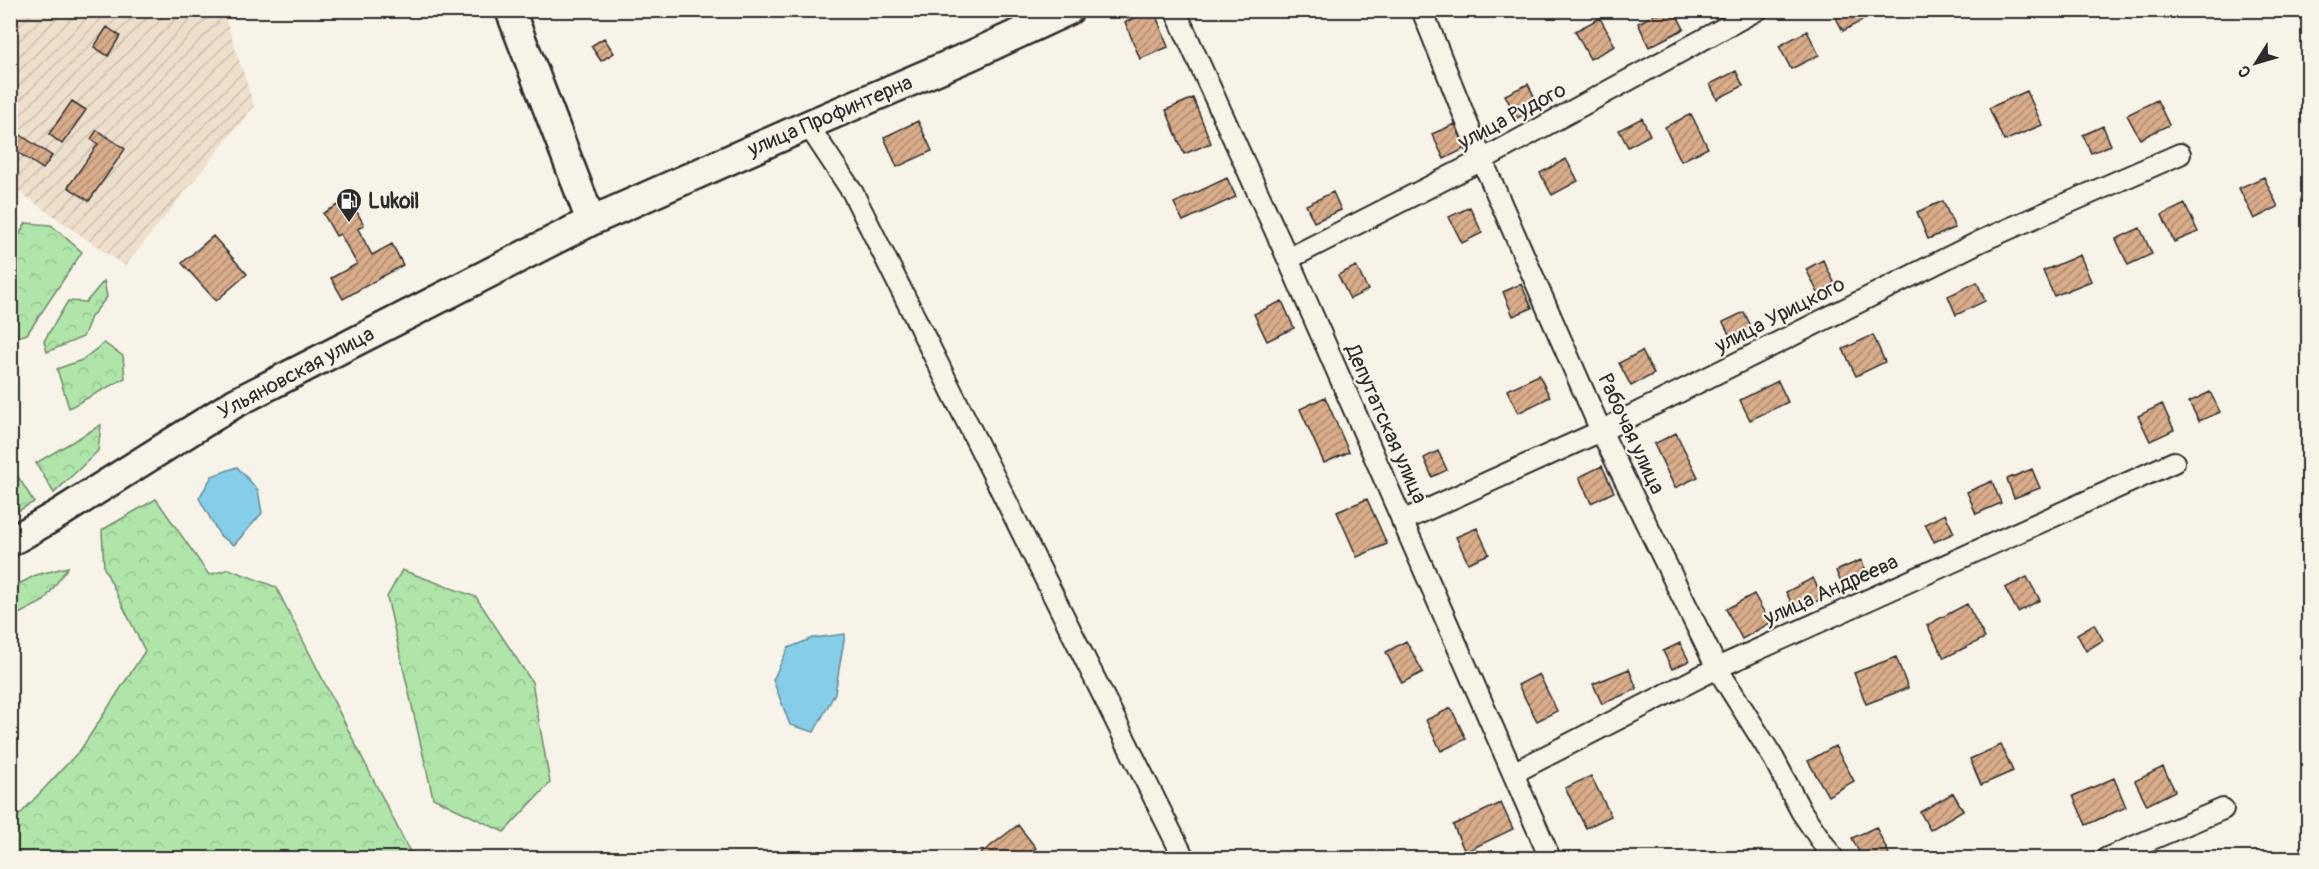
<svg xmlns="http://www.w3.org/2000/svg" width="2319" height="869" font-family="Pangolin,sans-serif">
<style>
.industrial{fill:url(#industrial-furrows)}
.forest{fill:url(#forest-crowns);stroke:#6d886a;stroke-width:1.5}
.water{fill:#86cee7;stroke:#628d9c;stroke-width:1.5}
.building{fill:url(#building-hatch);stroke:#2b2b2b;stroke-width:1.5}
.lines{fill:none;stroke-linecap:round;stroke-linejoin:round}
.minor-casing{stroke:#2b2b2b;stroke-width:24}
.secondary-casing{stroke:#2b2b2b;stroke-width:33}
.minor{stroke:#f7f3e8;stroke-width:20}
.secondary{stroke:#f7f3e8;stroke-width:28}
.labels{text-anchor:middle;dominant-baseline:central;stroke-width:4.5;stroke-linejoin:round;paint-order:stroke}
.street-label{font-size:21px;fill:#2b2b2b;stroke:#f7f3e8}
.poi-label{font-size:21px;font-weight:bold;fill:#2b2b2b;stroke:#f7f3e8;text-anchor:start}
</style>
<defs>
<pattern id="industrial-furrows" width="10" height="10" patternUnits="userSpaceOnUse" patternTransform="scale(1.5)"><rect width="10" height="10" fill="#eedecc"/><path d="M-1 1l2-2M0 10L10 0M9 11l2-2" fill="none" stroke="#ccbfaf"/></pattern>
<pattern id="forest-crowns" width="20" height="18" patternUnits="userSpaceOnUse" patternTransform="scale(1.5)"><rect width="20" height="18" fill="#afe5a8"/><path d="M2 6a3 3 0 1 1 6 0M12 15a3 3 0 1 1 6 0" fill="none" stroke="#97c591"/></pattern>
<pattern id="building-hatch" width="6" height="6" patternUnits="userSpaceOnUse" patternTransform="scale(1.5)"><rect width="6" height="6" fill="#d9ac8a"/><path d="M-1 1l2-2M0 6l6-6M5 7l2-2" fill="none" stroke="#b08c71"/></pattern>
</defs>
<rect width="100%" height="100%" fill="#f7f3e8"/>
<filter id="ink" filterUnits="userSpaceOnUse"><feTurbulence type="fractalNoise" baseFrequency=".0167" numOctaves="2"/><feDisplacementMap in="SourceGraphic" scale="12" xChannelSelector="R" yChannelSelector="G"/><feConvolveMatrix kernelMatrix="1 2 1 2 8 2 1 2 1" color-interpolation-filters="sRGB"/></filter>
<g filter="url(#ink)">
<path class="industrial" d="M 11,11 L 223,11 L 254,106 L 125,266 L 11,186 Z"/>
<path class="forest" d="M 26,223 L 51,225 L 82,252 L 27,334 L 11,339 L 11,248 Z
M 104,281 L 107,297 L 91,317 L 83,337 L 47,352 L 44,341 L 68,301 L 86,302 Z
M 104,343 L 123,356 L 125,378 L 69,408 L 57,369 L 82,360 Z
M 101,425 L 98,451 L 54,493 L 36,463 Z
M 17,475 L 34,502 L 11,515 L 11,479 Z
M 156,499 L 209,575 L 229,569 L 276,587 L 413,858 L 11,858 L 11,824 L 81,749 L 145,651 L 104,568 L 102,530 Z
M 68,567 L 44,601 L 11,618 L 11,588 L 36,575 Z
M 402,570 L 476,597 L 532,682 L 550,783 L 504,832 L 433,798 L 387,597 Z"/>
<path class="water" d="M 237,467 L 258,490 L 262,513 L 234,545 L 220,536 L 199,498 L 212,476 Z
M 845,634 L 835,693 L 814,732 L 790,725 L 773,680 L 788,648 L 813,638 Z"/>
<path class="building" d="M 1154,10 L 1168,47 L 1140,59 L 1125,22 Z
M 1663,10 L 1674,10 L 1684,29 L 1649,47 L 1638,23 Z
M 1844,10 L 1861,10 L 1865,19 L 1843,31 L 1835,16 Z
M 1600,18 L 1615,46 L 1590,59 L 1575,31 Z
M 107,27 L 120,36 L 108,56 L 94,47 Z
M 1807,31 L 1819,55 L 1791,69 L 1779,46 Z
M 604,38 L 614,53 L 601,61 L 591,46 Z
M 1736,71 L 1743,86 L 1717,99 L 1710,84 Z
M 1528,84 L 1539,107 L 1517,118 L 1505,95 Z
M 2027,91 L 2042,125 L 2004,141 L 1989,108 Z
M 1193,98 L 1211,143 L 1184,154 L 1166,110 Z
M 2157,100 L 2169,125 L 2140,139 L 2127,115 Z
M 72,101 L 86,110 L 62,144 L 49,134 Z
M 1691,114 L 1708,148 L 1681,161 L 1665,127 Z
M 1642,118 L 1650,135 L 1628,147 L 1619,130 Z
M 918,121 L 932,151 L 897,167 L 884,137 Z
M 1455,124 L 1466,148 L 1444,159 L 1432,134 Z
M 2103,126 L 2111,145 L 2091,153 L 2083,135 Z
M 10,128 L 52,156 L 43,169 L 10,147 Z
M 97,130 L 125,149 L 89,201 L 68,187 L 98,144 L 91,139 Z
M 1566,159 L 1578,181 L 1552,195 L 1540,173 Z
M 2264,177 L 2278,207 L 2254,219 L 2239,188 Z
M 1227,178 L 1236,197 L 1183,221 L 1174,203 Z
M 1333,192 L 1341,210 L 1314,222 L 1306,205 Z
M 350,199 L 364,225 L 358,229 L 372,255 L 392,244 L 403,265 L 343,299 L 331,278 L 357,264 L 340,234 L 336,236 L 323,213 Z
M 1943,201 L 1955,228 L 1928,239 L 1917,212 Z
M 2185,204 L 2198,232 L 2174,242 L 2162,215 Z
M 1470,207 L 1482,233 L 1462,243 L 1449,217 Z
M 2140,228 L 2152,254 L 2128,265 L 2116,239 Z
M 213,236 L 247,274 L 216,301 L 182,263 Z
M 2080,255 L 2091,281 L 2054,296 L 2043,271 Z
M 1823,260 L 1836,286 L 1819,295 L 1806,269 Z
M 1356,266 L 1368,290 L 1350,299 L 1338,275 Z
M 1977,282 L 1985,301 L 1956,315 L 1948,296 Z
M 1521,284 L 1532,308 L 1513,316 L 1503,292 Z
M 1282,301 L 1294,328 L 1267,341 L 1254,314 Z
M 1744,312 L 1752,328 L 1731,338 L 1723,322 Z
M 1873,335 L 1885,362 L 1856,376 L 1843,349 Z
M 1642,351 L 1654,374 L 1631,386 L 1619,363 Z
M 1539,375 L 1550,397 L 1518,413 L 1507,390 Z
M 1778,381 L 1788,402 L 1750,420 L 1740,400 Z
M 2210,392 L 2220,412 L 2199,421 L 2189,402 Z
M 1325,397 L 1349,452 L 1324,463 L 1300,409 Z
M 2162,404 L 2174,430 L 2150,441 L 2138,416 Z
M 1676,433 L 1698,477 L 1675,488 L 1654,444 Z
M 1438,451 L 1447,470 L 1432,477 L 1424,458 Z
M 1602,466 L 1614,492 L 1591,503 L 1579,477 Z
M 2032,469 L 2040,488 L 2014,498 L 2007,479 Z
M 1992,481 L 2001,503 L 1976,514 L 1967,492 Z
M 1367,499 L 1387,544 L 1357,557 L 1337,512 Z
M 1945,514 L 1954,533 L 1934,542 L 1925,524 Z
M 1477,528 L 1489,554 L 1468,563 L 1456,537 Z
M 1861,560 L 1869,576 L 1843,587 L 1836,571 Z
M 2027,577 L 2040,600 L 2018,612 L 2005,588 Z
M 1813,578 L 1823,598 L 1796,612 L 1786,592 Z
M 1754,594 L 1770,623 L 1742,639 L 1726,609 Z
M 1967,604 L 1985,638 L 1944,658 L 1927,625 Z
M 2094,624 L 2103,640 L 2086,651 L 2077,634 Z
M 1406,641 L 1423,672 L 1402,683 L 1386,652 Z
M 1680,643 L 1689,661 L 1672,669 L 1663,651 Z
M 1896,657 L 1908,688 L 1866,704 L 1854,673 Z
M 1629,669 L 1637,689 L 1602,704 L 1593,684 Z
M 1539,674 L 1557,711 L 1537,721 L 1518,685 Z
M 1451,708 L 1466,739 L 1441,751 L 1426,720 Z
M 2001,745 L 2013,771 L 1981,785 L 1970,759 Z
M 1835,746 L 1854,781 L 1828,796 L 1808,761 Z
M 2163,767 L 2175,791 L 2147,805 L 2135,781 Z
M 1591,776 L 1611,816 L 1586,828 L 1565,788 Z
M 2114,778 L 2126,807 L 2086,825 L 2073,796 Z
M 1953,793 L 1963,810 L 1930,830 L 1920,812 Z
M 1501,803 L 1513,829 L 1465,852 L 1453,825 Z
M 1018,825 L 1036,848 L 1022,858 L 975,858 Z
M 1876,827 L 1889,854 L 1879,858 L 1862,858 L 1852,838 Z"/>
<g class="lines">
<defs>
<path id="minor" d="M 1175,10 L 1288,259 L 1550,858
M 1422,10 L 1482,160 L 1601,431 L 1717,668 L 1774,759 L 1801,811 L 1833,858
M 808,125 L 853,193 L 1184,858
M 1288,259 L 1482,160 L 1757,10
M 1402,521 L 1601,431 L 1981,241 L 2180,154
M 1513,773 L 1717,668 L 2174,462
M 2107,858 L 2223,809"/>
<path id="secondary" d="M 510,10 L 591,221
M 10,542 L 60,513 L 235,403 L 591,221 L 808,125 L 972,55 L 1069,10"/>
</defs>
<use href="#minor" class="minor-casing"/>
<use href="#secondary" class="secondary-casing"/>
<use href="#minor" class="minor"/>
<use href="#secondary" class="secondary"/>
</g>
</g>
<defs>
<symbol id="fuel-pin" viewBox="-11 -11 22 30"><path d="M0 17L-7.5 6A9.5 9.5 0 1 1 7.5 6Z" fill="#2b2b2b" stroke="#f7f3e8"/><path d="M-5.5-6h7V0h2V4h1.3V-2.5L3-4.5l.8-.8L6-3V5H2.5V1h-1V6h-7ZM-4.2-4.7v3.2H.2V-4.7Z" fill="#fff"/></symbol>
</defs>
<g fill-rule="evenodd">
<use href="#fuel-pin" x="334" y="186" width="30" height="40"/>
</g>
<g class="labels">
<g class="street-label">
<text transform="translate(830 116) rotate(-23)">улица Профинтерна</text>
<text transform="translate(1512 116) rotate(-28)">улица Рудого</text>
<text transform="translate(1780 315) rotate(-27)">улица Урицкого</text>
<text transform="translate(296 373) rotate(-28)">Ульяновская улица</text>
<text transform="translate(1386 424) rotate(66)">Депутатская улица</text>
<text transform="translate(1631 434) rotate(65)">Рабочая улица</text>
<text transform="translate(1831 590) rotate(-24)">улица Андреева</text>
</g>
<g class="poi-label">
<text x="368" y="201">Lukoil</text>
</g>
</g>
<rect width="2319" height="869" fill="none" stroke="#f7f3e8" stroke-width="36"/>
<rect x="18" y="18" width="2283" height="833" fill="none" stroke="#2b2b2b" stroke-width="2" filter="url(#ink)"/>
<g transform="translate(2256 63) rotate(233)" stroke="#f7f3e8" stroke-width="4.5" paint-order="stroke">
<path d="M0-4.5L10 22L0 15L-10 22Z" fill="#2b2b2b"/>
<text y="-9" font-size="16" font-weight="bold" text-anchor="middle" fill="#2b2b2b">С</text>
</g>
</svg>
